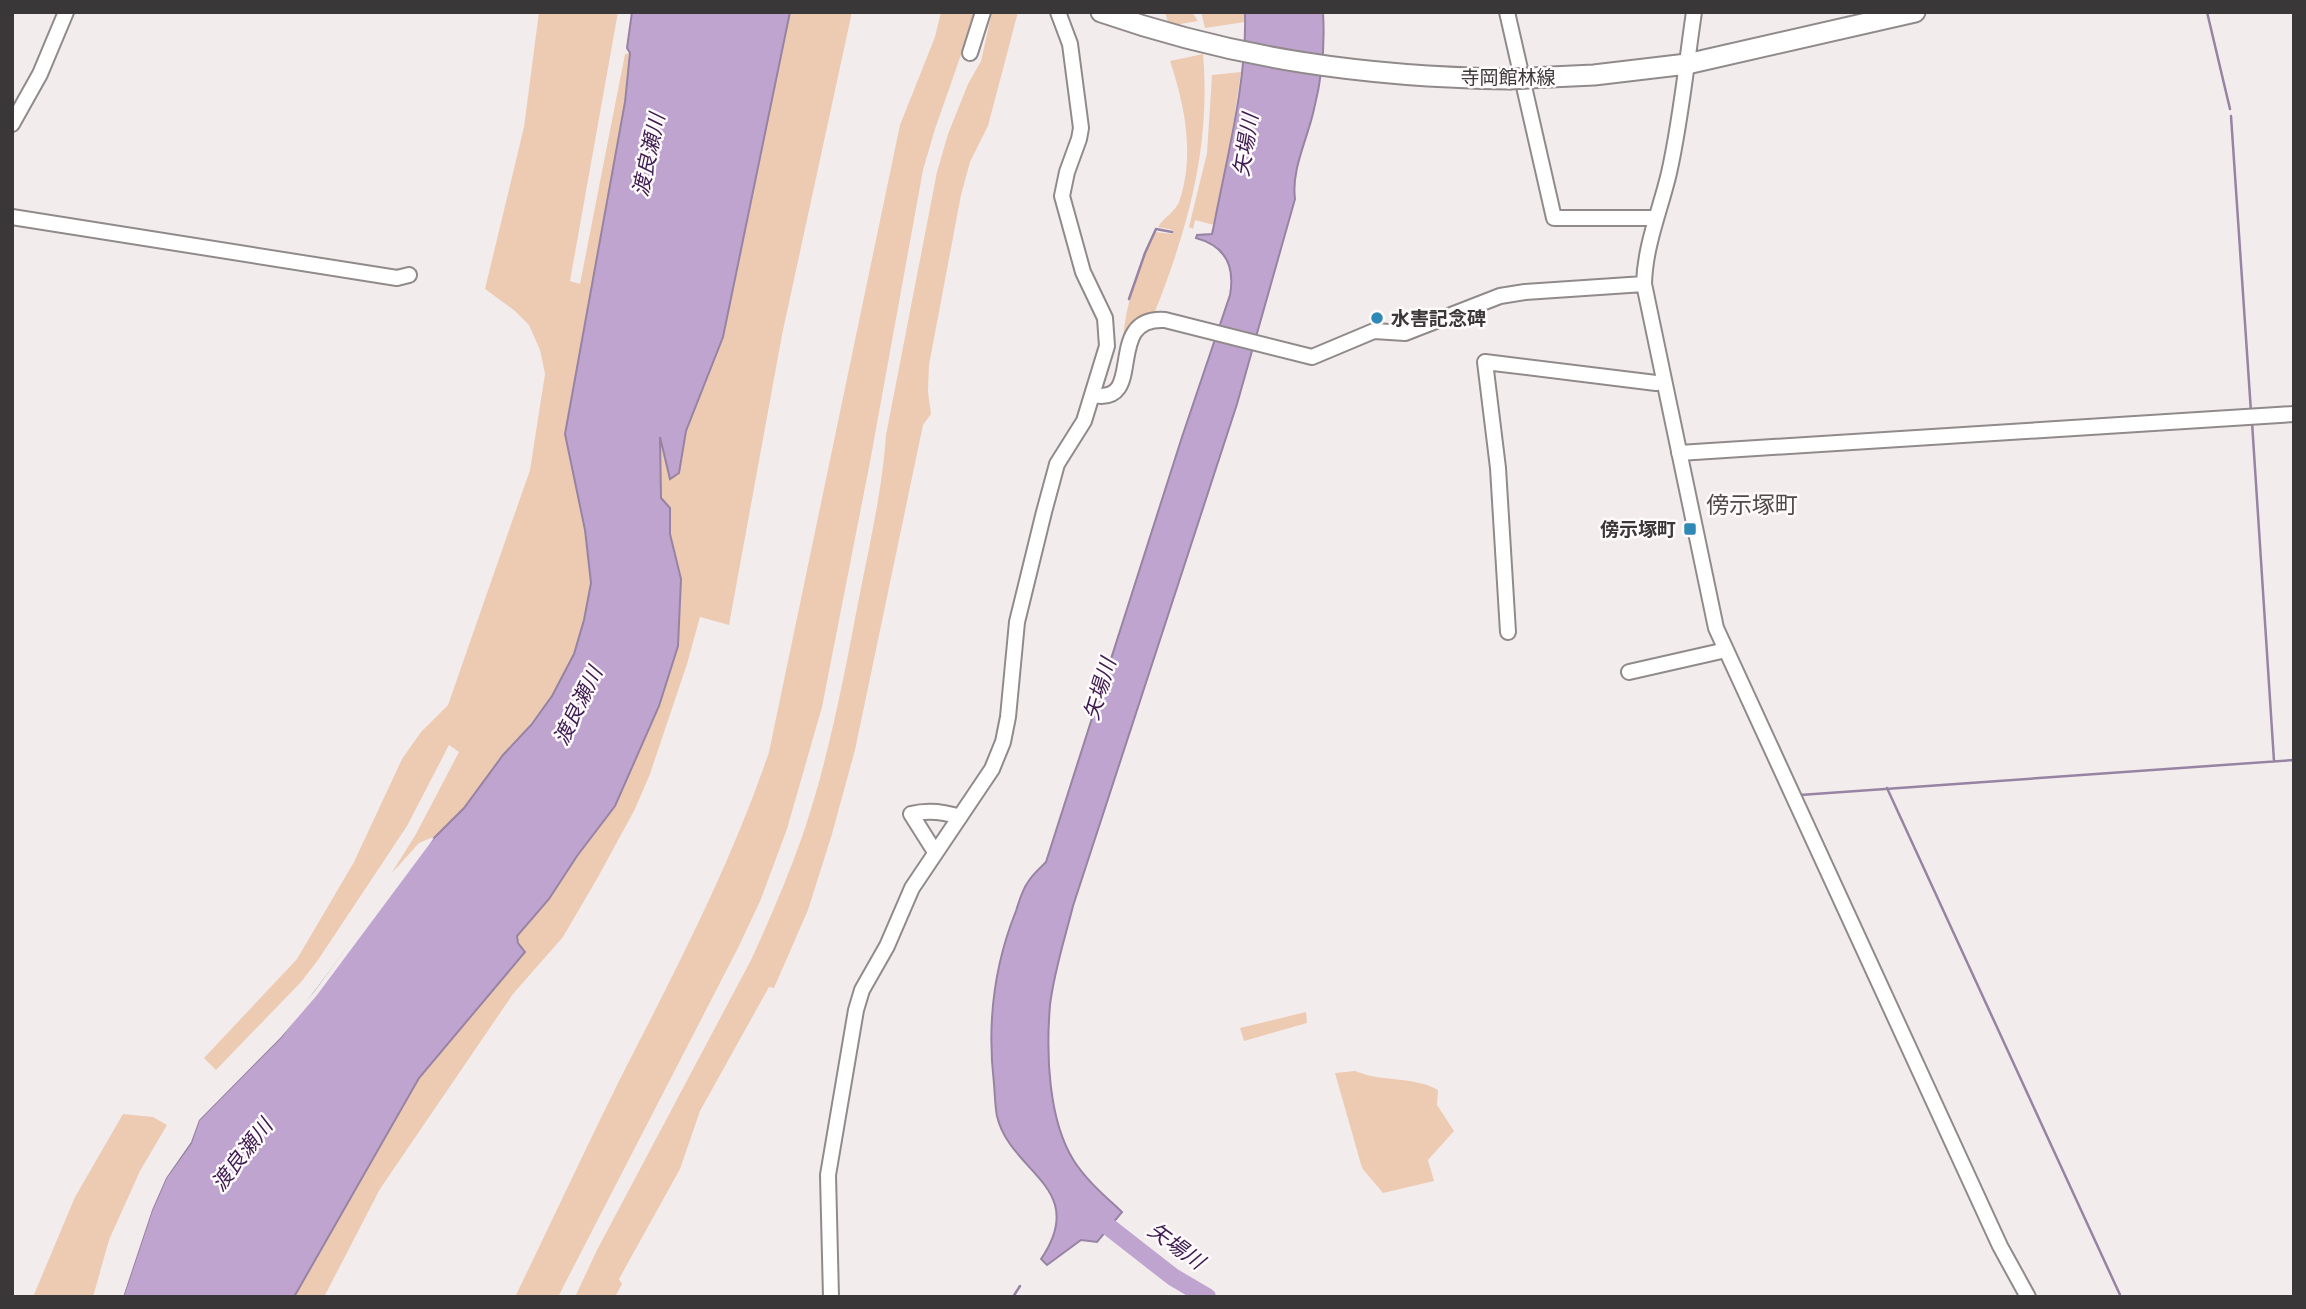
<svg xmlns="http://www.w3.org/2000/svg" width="2306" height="1309" font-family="Roboto,'Noto Sans JP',sans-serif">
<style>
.green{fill:#edcbb3}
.water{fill:#bfa4d0;stroke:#9783a2;stroke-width:2}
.pier{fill:#f3eced}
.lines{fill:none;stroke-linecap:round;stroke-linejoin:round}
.stream{stroke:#9783a2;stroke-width:2.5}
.river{stroke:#bfa4d0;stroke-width:18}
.minor-casing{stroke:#918a8b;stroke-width:18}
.major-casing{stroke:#918a8b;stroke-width:23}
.minor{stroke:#fff;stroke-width:14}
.major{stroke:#fff;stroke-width:19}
.major-bridge-casing{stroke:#918a8b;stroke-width:23;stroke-linecap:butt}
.major-bridge{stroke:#fff;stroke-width:19}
.poi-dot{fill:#2f89b6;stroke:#fffafb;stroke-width:2.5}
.labels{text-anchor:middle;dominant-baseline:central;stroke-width:5;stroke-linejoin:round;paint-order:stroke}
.street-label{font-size:19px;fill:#3a3738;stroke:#fffafb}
.poi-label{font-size:19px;font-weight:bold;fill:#3a3738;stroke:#fffafb;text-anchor:start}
.water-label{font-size:21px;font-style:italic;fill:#3e1b50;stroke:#fffafb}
.quarter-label{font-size:23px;fill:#50494a;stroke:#fffafb}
</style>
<rect width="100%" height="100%" fill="#f3eced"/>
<path class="green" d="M 539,12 L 618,12 L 570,281 L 580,284 L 625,54 L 630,53 L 625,102 L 565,434 L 585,530 L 591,583 L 584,620 L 574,654 L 552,696 L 464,808 L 438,835 L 419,843 L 391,874 L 416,834 L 459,752 L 449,745 L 407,826 L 318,960 L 301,982 L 216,1070 L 204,1058 L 297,959 L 354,862 L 402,759 L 421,732 L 448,705 L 530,470 L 545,374 L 540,350 L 529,325 L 515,311 L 485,289 L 524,127 Z
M 790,12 L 852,12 L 782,335 L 729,625 L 700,617 L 687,664 L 650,774 L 635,809 L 598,877 L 563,937 L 513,994 L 380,1189 L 324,1297 L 294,1297 L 419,1078 L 525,952 L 518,943 L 517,936 L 549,899 L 577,856 L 615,806 L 659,706 L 681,579 L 670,534 L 670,508 L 661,498 L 659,432 L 670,479 L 679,473 L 686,431 L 723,336 Z
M 941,12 L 976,12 L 935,129 L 923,170 L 870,462 L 822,707 L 787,829 L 761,899 L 739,946 L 558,1297 L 515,1297 C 550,1225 584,1152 619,1081 C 674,973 730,867 769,752 L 900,125 L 935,37 Z
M 992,12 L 1018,12 L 988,126 L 970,162 L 961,195 L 929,365 L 928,392 L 931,414 L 923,425 L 855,750 L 832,834 L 808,910 L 774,988 L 769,987 L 700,1111 L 680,1169 L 619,1279 L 622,1284 L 615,1297 L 575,1297 L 597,1250 L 751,960 C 770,919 787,879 802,837 C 828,761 843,682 858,603 C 869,547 882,492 886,435 L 937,172 L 948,134 L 968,84 L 981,61 Z
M 1165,12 L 1192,12 L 1198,21 L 1169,26 Z
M 1201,12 L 1245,12 L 1245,22 L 1205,28 Z
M 1203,54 C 1211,146 1188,229 1154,314 C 1137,317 1130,324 1123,339 C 1126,301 1139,266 1155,232 L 1172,234 L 1173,230 L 1158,227 C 1163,218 1175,212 1179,202 C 1195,156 1185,106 1170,61 Z
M 1241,72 L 1229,152 L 1214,225 L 1195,220 L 1193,229 L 1189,227 L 1207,153 L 1212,75 Z
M 1306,1012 L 1307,1023 L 1244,1041 L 1240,1028 Z
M 1355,1071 C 1381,1082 1413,1076 1438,1090 L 1437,1105 L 1454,1131 L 1428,1160 L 1434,1181 L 1383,1193 L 1362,1168 L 1335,1073 Z
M 123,1114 L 153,1117 L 167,1125 L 140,1171 L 109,1240 L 93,1297 L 33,1297 L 75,1197 Z"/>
<path class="water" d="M 632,12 L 790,12 L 723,337 L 686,431 L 679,473 L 670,479 L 660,437 L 661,498 L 670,508 L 670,534 L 681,579 L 678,646 L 659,706 L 615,806 L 577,856 L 549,899 L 517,936 L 518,943 L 525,952 L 419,1078 L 294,1297 L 123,1297 L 152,1210 L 166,1178 L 191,1143 L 199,1120 L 281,1037 L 422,850 L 464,808 L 503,755 L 531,725 L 552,696 L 574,654 L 584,620 L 591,583 L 585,530 L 565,434 L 625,102 L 630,53 L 627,48 Z
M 1245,12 L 1323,12 C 1325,45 1322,78 1314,109 C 1308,138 1291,169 1295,199 L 1237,404 L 1073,906 C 1065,938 1054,971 1050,1005 C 1046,1053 1048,1120 1074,1161 C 1087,1181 1105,1196 1122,1212 L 1097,1242 L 1081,1240 L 1047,1265 L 1041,1259 C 1090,1187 1010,1173 997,1116 C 995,1106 995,1095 994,1084 C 987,1024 993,968 1016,911 C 1019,902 1022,890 1028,882 C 1032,875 1040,868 1046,862 L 1182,437 L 1230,295 C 1235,267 1226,246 1196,238 L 1197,235 L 1212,234 L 1214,225 C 1227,156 1247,83 1245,12 Z"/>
<path class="pier" d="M 434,838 L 317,995 L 281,1037 L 199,1120 L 191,1142 L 166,1178 L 152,1210 L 123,1297 L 120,1297 L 149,1209 L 163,1177 L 188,1141 L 196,1118 L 278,1035 L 314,992 L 420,848 L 427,840 Z"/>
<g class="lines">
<path class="stream" d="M 2207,12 L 2230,109
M 2231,116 L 2251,412
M 1129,299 L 1145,253 L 1156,229 L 1172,232
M 2252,422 L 2274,761
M 1887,788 L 2121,1297
M 1799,793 L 1800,795 L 2294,760
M 1013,1297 L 1020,1286"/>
<path class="river" d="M 1091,1213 L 1173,1277 L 1207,1297"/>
<defs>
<path id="minor" d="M 1507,12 L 1554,218 L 1656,218
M 1694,12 C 1686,66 1681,120 1669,173 C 1660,211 1645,245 1644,284 L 1716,628 L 2000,1246 L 2028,1297
M 970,53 L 983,12
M 12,124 L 40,74 L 66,12
M 12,217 L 397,278 L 409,275
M 1093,395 C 1148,406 1102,316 1165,320 L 1312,357 L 1374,331 L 1405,333 L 1500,296 L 1525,292 L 1644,284
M 1679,453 L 2294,414
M 1508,632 L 1498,468 L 1485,362 L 1656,383 L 1664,382
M 1629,672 L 1726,650
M 935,852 L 911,814 C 927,810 945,812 960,817
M 831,1297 L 828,1175 L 856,1010 L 862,990 L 887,946 L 912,888 L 992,769 L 1003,742 L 1008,717 L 1017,622 L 1044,512 L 1057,464 L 1084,421 L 1107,346 L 1105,318 L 1083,272 L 1062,196 L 1067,172 L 1079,139 L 1081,128 L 1070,44 L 1058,12"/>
<path id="major" d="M 1101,12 C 1236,59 1367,77 1509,79
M 1529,78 L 1594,75 L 1687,64 L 1915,12"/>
</defs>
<use href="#minor" class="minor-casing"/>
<use href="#major" class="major-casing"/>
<use href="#minor" class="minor"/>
<use href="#major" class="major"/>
<defs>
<path id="major-bridge" d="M 1509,79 L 1529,78"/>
</defs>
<use href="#major-bridge" class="major-bridge-casing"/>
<use href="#major-bridge" class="major-bridge"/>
</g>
<g class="poi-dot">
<circle cx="1377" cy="318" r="7"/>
<rect x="1683" y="522" width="14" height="14" rx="3.5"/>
</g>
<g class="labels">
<g class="street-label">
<text x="1508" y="77">寺岡館林線</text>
</g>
<g class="poi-label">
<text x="1391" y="318">水害記念碑</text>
<text x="1676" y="529" text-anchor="end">傍示塚町</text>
</g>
<g class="water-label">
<text transform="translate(1246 145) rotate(-81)">矢場川</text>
<text transform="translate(649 155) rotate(-78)">渡良瀬川</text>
<text transform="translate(1100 689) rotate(-73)">矢場川</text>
<text transform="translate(578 706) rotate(-64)">渡良瀬川</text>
<text transform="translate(242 1155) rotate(-52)">渡良瀬川</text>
<text transform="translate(1176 1246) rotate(36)">矢場川</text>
</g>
<g class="quarter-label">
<text x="1752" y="505">傍示塚町</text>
</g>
</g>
<rect width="2306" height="1309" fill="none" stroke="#3a3738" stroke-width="28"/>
</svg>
